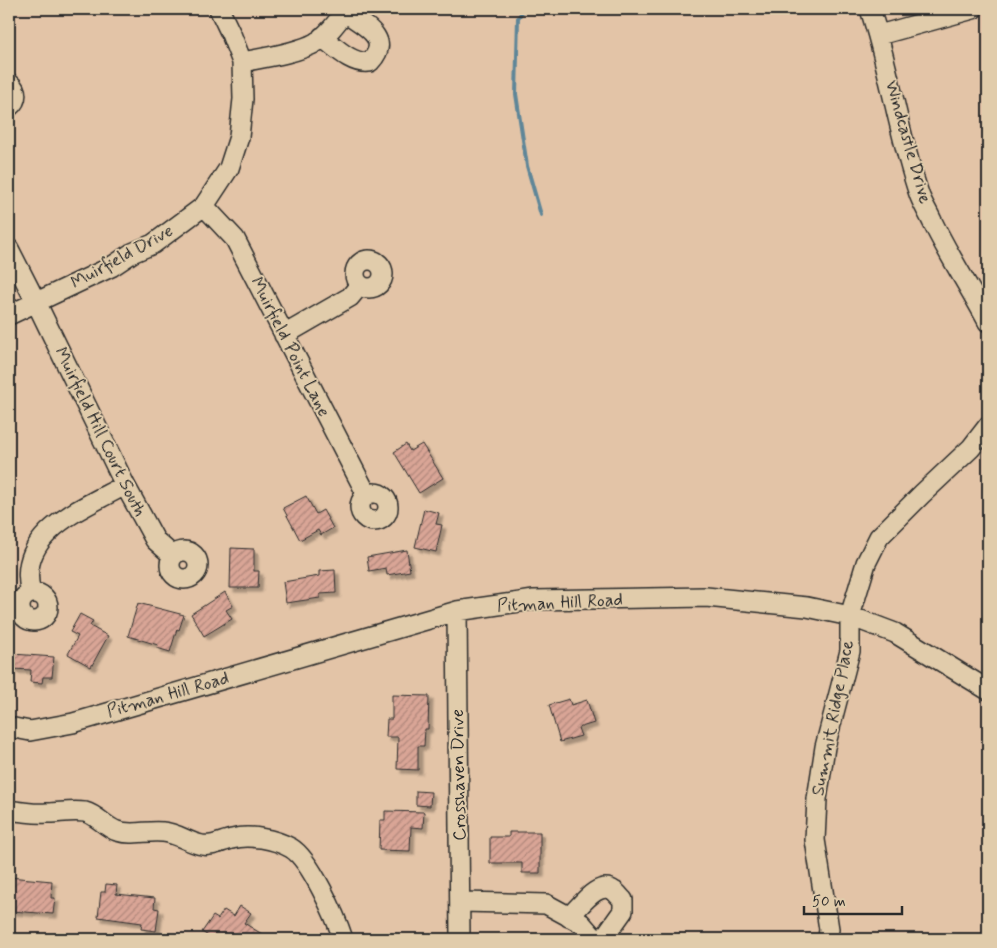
<svg xmlns="http://www.w3.org/2000/svg" width="997" height="948" font-family="Mynerve,sans-serif">
<style>
.lines{fill:none;stroke-linecap:round;stroke-linejoin:round}
.stream{stroke:#5e8698;stroke-width:4}
.building{fill:url(#building-hatch);stroke:#2b2b2b;filter:url(#shadow)}
.minor-casing{stroke:#2b2b2b;stroke-width:22}
.minor{stroke:#e1ccab;stroke-width:19}
.labels{text-anchor:middle;dominant-baseline:central;stroke-width:4;stroke-linejoin:round;paint-order:stroke}
.street-label{font-size:18px;fill:#2b2b2b;stroke:#e1ccab}
</style>
<defs>
<pattern id="building-hatch" width="6" height="6" patternUnits="userSpaceOnUse" patternTransform="scale(1.25)"><rect width="6" height="6" fill="#d9a596"/><path d="M-1 1l2-2M0 6l6-6M5 7l2-2" fill="none" stroke="#b0877b"/></pattern>
<filter id="shadow"><feDropShadow dx="4" dy="4" stdDeviation="1" flood-color="#0004"/></filter>
</defs>
<rect width="100%" height="100%" fill="#e3c4a7"/>
<filter id="ink" filterUnits="userSpaceOnUse"><feTurbulence type="fractalNoise" baseFrequency=".02" numOctaves="2"/><feDisplacementMap in="SourceGraphic" scale="10" xChannelSelector="R" yChannelSelector="G"/><feConvolveMatrix kernelMatrix="1 2 1 2 8 2 1 2 1" color-interpolation-filters="sRGB"/></filter>
<g filter="url(#ink)">
<g class="lines">
<path class="stream" d="M 524,9 L 518,18 L 516,94 L 527,166 L 541,215"/>
</g>
<path class="building" d="M 406,444 L 410,451 L 422,444 L 443,478 L 419,493 L 394,452 Z
M 306,496 L 316,514 L 323,510 L 333,528 L 321,535 L 318,530 L 300,540 L 283,508 Z
M 424,509 L 439,513 L 436,524 L 442,525 L 436,552 L 415,547 Z
M 231,548 L 254,549 L 254,571 L 259,571 L 258,588 L 230,588 Z
M 407,550 L 410,571 L 387,575 L 386,568 L 369,571 L 367,557 Z
M 335,570 L 336,593 L 320,594 L 320,598 L 286,603 L 283,582 L 319,576 L 319,571 Z
M 225,592 L 233,606 L 226,610 L 232,619 L 204,636 L 191,614 Z
M 138,603 L 184,615 L 179,630 L 177,629 L 170,652 L 157,648 L 158,645 L 128,636 Z
M 80,614 L 93,621 L 90,626 L 108,636 L 91,667 L 68,654 L 78,636 L 70,632 Z
M 13,654 L 54,657 L 52,677 L 43,677 L 42,683 L 30,682 L 31,670 L 12,669 Z
M 392,695 L 429,696 L 428,729 L 425,729 L 424,746 L 418,746 L 418,770 L 397,769 L 398,737 L 386,737 L 387,719 L 392,719 Z
M 569,699 L 571,705 L 587,700 L 594,723 L 578,728 L 581,736 L 560,742 L 549,705 Z
M 416,791 L 431,792 L 430,806 L 416,805 Z
M 385,811 L 424,812 L 423,828 L 411,827 L 410,851 L 379,850 L 380,820 L 385,820 Z
M 509,832 L 540,832 L 540,873 L 522,873 L 522,863 L 490,863 L 490,837 L 509,837 Z
M 9,877 L 52,881 L 51,898 L 55,898 L 53,914 L 11,911 L 12,900 L 9,899 Z
M 106,884 L 117,885 L 116,894 L 155,898 L 154,908 L 159,909 L 156,931 L 141,929 L 142,923 L 98,917 L 101,892 L 105,892 Z
M 240,906 L 251,913 L 244,923 L 270,939 L 226,939 L 219,935 L 216,939 L 213,939 L 202,932 L 213,916 L 218,919 L 224,910 L 234,916 Z"/>
<g class="lines">
<defs>
<path id="minor" d="M 870,9 C 890,70 898,133 919,194 C 922,203 928,212 932,221 C 949,256 970,288 988,322
M 879,35 L 973,9
M 322,37 C 335,47 352,65 370,62 C 393,38 363,25 345,12
M 242,62 C 262,58 297,53 315,43 C 328,35 338,21 347,9
M 9,83 C 18,90 18,100 9,107
M 204,206 L 235,239 L 367,495
M 9,249 L 36,302 L 125,485 L 155,540 L 173,556
M355 274a14 14 0 1 1 28 0a14 14 0 1 1-28 0Z
M 9,315 L 111,267 L 132,253 L 153,244 L 204,206 L 229,168 L 239,137 L 243,99 L 242,62 L 231,34 L 219,9
M 284,335 L 350,297 L 360,285
M360 507a14 14 0 1 1 28 0a14 14 0 1 1-28 0Z
M170 565a14 14 0 1 1 28 0a14 14 0 1 1-28 0Z
M 31,593 C 14,533 84,508 125,485
M20 607a14 14 0 1 1 28 0a14 14 0 1 1-28 0Z
M 457,611 L 460,939
M 9,727 L 30,731 L 73,723 L 457,611 L 534,600 L 706,597 L 807,607 L 850,616 L 895,633 L 988,690
M 9,810 C 21,812 34,814 47,813 C 59,813 72,810 85,812 C 97,815 105,827 117,831 C 132,836 148,830 163,832 C 177,833 189,843 202,845 C 213,847 222,841 232,839 C 249,834 275,839 291,848 C 310,859 336,917 343,939
M 460,902 L 546,904 L 581,923 L 595,939
M 569,917 C 580,907 598,879 614,891 C 617,893 620,897 623,900 L 623,911 L 603,939
M 828,939 L 829,929 L 815,840 L 817,799 L 825,747 L 850,651 L 850,616 L 866,563 L 879,537 L 922,494 L 971,448 L 988,426"/>
</defs>
<use href="#minor" class="minor-casing"/>
<use href="#minor" class="minor"/>
</g>
</g>
<g class="labels">
<g class="street-label">
<text transform="translate(908 142) rotate(74)">Windcastle Drive</text>
<text transform="translate(122 257) rotate(-29)">Muirfield Drive</text>
<text transform="translate(290 347) rotate(63)">Muirfield Point Lane</text>
<text transform="translate(100 432) rotate(64)">Muirfield Hill Court South</text>
<text transform="translate(560 603) rotate(-3)">Pitman Hill Road</text>
<text transform="translate(168 695) rotate(-16)">Pitman Hill Road</text>
<text transform="translate(833 718) rotate(-79)">Summit Ridge Place</text>
<text transform="translate(459 775) rotate(-91)">Crosshaven Drive</text>
</g>
</g>
<rect width="997" height="948" fill="none" stroke="#e1ccab" stroke-width="30"/>
<rect x="15" y="15" width="967" height="918" fill="none" stroke="#2b2b2b" stroke-width="2" filter="url(#ink)"/>
<path d="M804 906v8h98v-8" fill="none" stroke="#2b2b2b" stroke-width="2.5"/>
<text x="812" y="906" font-size="15" fill="#2b2b2b" stroke="#e1ccab" stroke-width="4" paint-order="stroke">50 m</text>
</svg>
